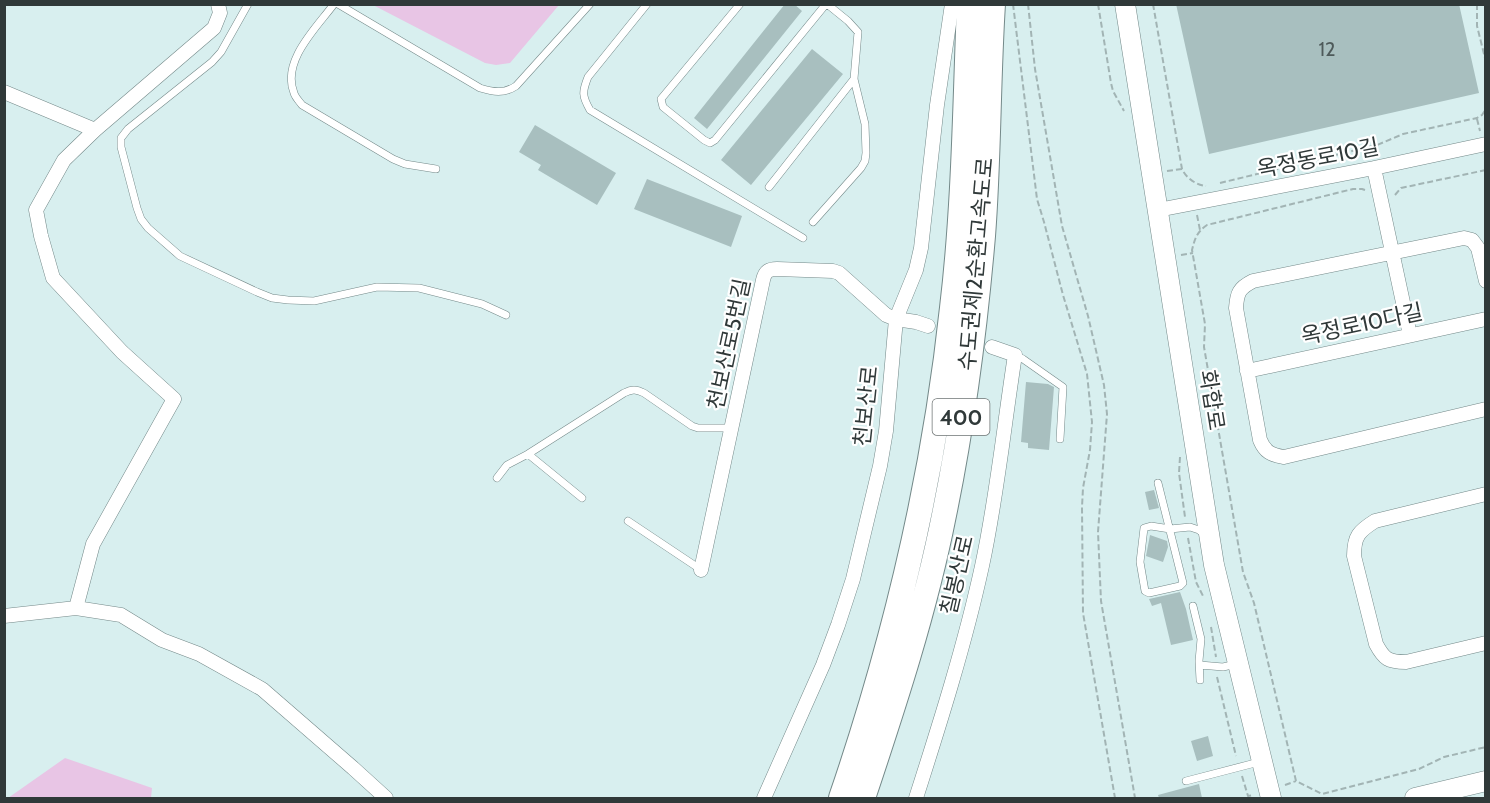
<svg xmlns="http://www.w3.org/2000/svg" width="1490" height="803" font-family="Cabin,'Noto Sans KR',sans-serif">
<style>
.green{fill:#e8c5e5}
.building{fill:#a8bfbf}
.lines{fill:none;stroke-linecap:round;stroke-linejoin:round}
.lane-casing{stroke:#748989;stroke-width:8}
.street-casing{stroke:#748989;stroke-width:15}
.secondary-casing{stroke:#748989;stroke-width:21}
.highway-casing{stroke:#748989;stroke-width:26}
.path{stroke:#a2b4b4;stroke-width:2;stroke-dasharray:6 3;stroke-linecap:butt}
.lane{stroke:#fff;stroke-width:7}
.street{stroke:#fff;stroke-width:14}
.secondary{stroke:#fff;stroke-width:20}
.highway{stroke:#fff;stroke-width:24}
.labels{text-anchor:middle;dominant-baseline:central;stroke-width:4.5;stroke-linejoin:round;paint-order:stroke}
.number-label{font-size:20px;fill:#4e5a5a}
.shield{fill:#fff;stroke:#6e7474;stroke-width:1.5}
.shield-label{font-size:21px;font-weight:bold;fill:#303939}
.street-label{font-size:22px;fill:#303939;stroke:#fff}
</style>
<rect width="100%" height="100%" fill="#d8efef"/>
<path class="green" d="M 373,5 L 559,5 L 510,63 L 496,65 L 485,63 Z
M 65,758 L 152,788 L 151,798 L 8,798 Z"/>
<path class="building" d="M 785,4 L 794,4 L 802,11 L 707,129 L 694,118 Z
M 1176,4 L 1459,4 L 1479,93 L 1209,154 Z
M 812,49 L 843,74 L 751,185 L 721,160 Z
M 535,125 L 616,173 L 597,205 L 538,170 L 541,165 L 519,152 Z
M 647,179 L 742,216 L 731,247 L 634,209 Z
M 1026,382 L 1048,384 L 1054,387 L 1049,450 L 1028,448 L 1028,443 L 1021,442 Z
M 1154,490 L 1159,508 L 1149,510 L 1145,492 Z
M 1150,535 L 1167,541 L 1168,547 L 1163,562 L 1146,556 Z
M 1180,592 L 1186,609 L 1193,640 L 1171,645 L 1161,603 L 1152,606 L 1149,599 Z
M 1208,736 L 1213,756 L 1197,761 L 1191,741 Z
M 1199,784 L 1202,798 L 1159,798 L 1158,795 Z"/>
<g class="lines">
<defs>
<path id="lane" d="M 248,4 L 221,52 L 212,62 L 128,129 L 121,138 L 121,147 L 137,208 L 141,219 L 148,228 L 180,256 L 257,292 L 272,298 L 288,300 L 314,301 L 377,287 L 419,288 L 482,304 L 506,315
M 334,4 C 317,27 281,61 294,93 C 295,97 299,101 302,105 L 393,159 L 405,164 L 436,169
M 338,4 L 480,88 C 493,92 504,94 516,86 L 590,4
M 647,4 L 588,77 C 582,92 582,96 590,110 L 803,238
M 740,4 L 661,99 L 663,107 L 704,140 L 710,143 L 715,140 L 826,4
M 769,187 L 854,79
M 813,222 L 861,168 L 865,161 L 866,153 L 865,124 L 854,79 L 858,32 L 848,21 L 827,4
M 1015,355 L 1023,359 L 1063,387 L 1060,439
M 497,478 L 507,465 L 528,454
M 1158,483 L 1183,583 L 1180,586 L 1149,593 L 1145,591 L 1140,562 L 1144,528 L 1151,526 L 1170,529 L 1190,527 L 1199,530 L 1205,535
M 582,498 L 528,454 L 624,393 C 632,389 636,389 644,393 L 692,426 L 698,428 L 732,428
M 628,521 L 700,569
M 1193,606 L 1201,639 L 1199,661 L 1200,680
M 1200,665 L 1223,667 L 1236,664
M 1186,781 L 1259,762"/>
<path id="street" d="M 4,92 L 95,130 L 214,28 L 220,13 L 218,4
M 1374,168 L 1410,335
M 1158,210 L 1374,168 L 1486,144
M 1486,281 L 1478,248 L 1472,240 L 1464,238 L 1253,281 C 1239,288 1237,293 1236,308 L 1260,440 C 1265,452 1271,455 1284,457 L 1486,409
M 1247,371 L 1486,319
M 1486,494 L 1375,521 C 1359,531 1354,536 1354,556 L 1376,644 C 1384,659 1388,662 1406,662 L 1486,643
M 701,570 L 763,280 C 765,271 769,269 777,269 L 833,271 L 839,273 L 886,315 L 896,319 L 916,322 L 928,326
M 76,608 L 93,544 L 174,399 L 122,352 L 53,278 L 41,236 L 36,210 L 64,160 L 95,130
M 4,616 L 76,608 L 121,615 L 162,640 L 199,654 L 262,689 L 353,768 L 386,798
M 764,798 L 823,665 L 838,625 L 853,579 L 880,466 L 886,431 L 896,319 L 916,270 L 921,248 L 937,105 L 952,4
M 916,798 C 940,723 965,644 982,566 C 997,497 1004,425 1015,355 L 992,347"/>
<path id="secondary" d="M 1125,4 L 1214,565 L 1271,798
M 1415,798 L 1486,781"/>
<path id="highway" d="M 841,798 C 895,640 934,475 952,308 C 964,208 965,106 969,4
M 863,798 C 894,705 925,611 944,515 C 963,423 975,329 983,236 C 989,159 988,82 993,4"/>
</defs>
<use href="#lane" class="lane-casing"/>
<use href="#street" class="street-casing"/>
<use href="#secondary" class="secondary-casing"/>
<use href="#highway" class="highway-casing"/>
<path class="path" d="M 1013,4 L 1037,199 L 1044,222 L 1063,295 L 1087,374 L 1092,422 L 1090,450 L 1083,488 L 1082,507 L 1083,613 L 1115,798
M 1028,4 L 1035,69 L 1062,226 L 1088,316 L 1104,385 L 1107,414 L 1098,532 L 1101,601 L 1135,798
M 1098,4 L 1111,83 L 1113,91 L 1124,111
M 1153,4 L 1182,169 C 1186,178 1196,185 1206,186
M 1477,4 L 1477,26 L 1486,62
M 1477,119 L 1480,131
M 1167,171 L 1182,169
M 1220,183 L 1377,145 L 1403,134 L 1477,118 L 1482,115 L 1486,109
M 1365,190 L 1362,189 L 1353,189 L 1207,225 C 1197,232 1195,238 1192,250 L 1205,324 L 1204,347 L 1243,572 L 1254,603 L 1296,781 L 1322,794 L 1419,769 L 1444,757 L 1486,747
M 1395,195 L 1401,188 L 1486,170
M 1197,215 L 1200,230
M 1181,255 L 1193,253
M 1180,457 L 1179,473 L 1185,517
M 1188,538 L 1196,582 L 1204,598
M 1211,627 L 1216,657
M 1217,677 L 1236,756
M 1242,776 L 1248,796 L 1254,795
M 1285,785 L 1296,781"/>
<use href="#lane" class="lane"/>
<use href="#street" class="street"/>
<use href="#secondary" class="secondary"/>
<use href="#highway" class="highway"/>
</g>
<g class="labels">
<g class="number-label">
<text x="1327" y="49">12</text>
</g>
<rect class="shield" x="932.5" y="399" width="57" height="36" rx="4.5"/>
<g class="shield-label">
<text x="961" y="417">400</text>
</g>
<g class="street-label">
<text transform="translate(1318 158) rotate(-11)">옥정동로10길</text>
<text transform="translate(976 264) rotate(-85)">수도권제2순환고속도로</text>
<text transform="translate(1362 324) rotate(-12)">옥정로10다길</text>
<text transform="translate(729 344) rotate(-78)">천보산로5번길</text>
<text transform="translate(1212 400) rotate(81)">화합로</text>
<text transform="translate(866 406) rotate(-84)">천보산로</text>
<text transform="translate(957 575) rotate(-77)">칠봉산로</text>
</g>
</g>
<rect width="1490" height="803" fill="none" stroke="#303939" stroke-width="12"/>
</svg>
